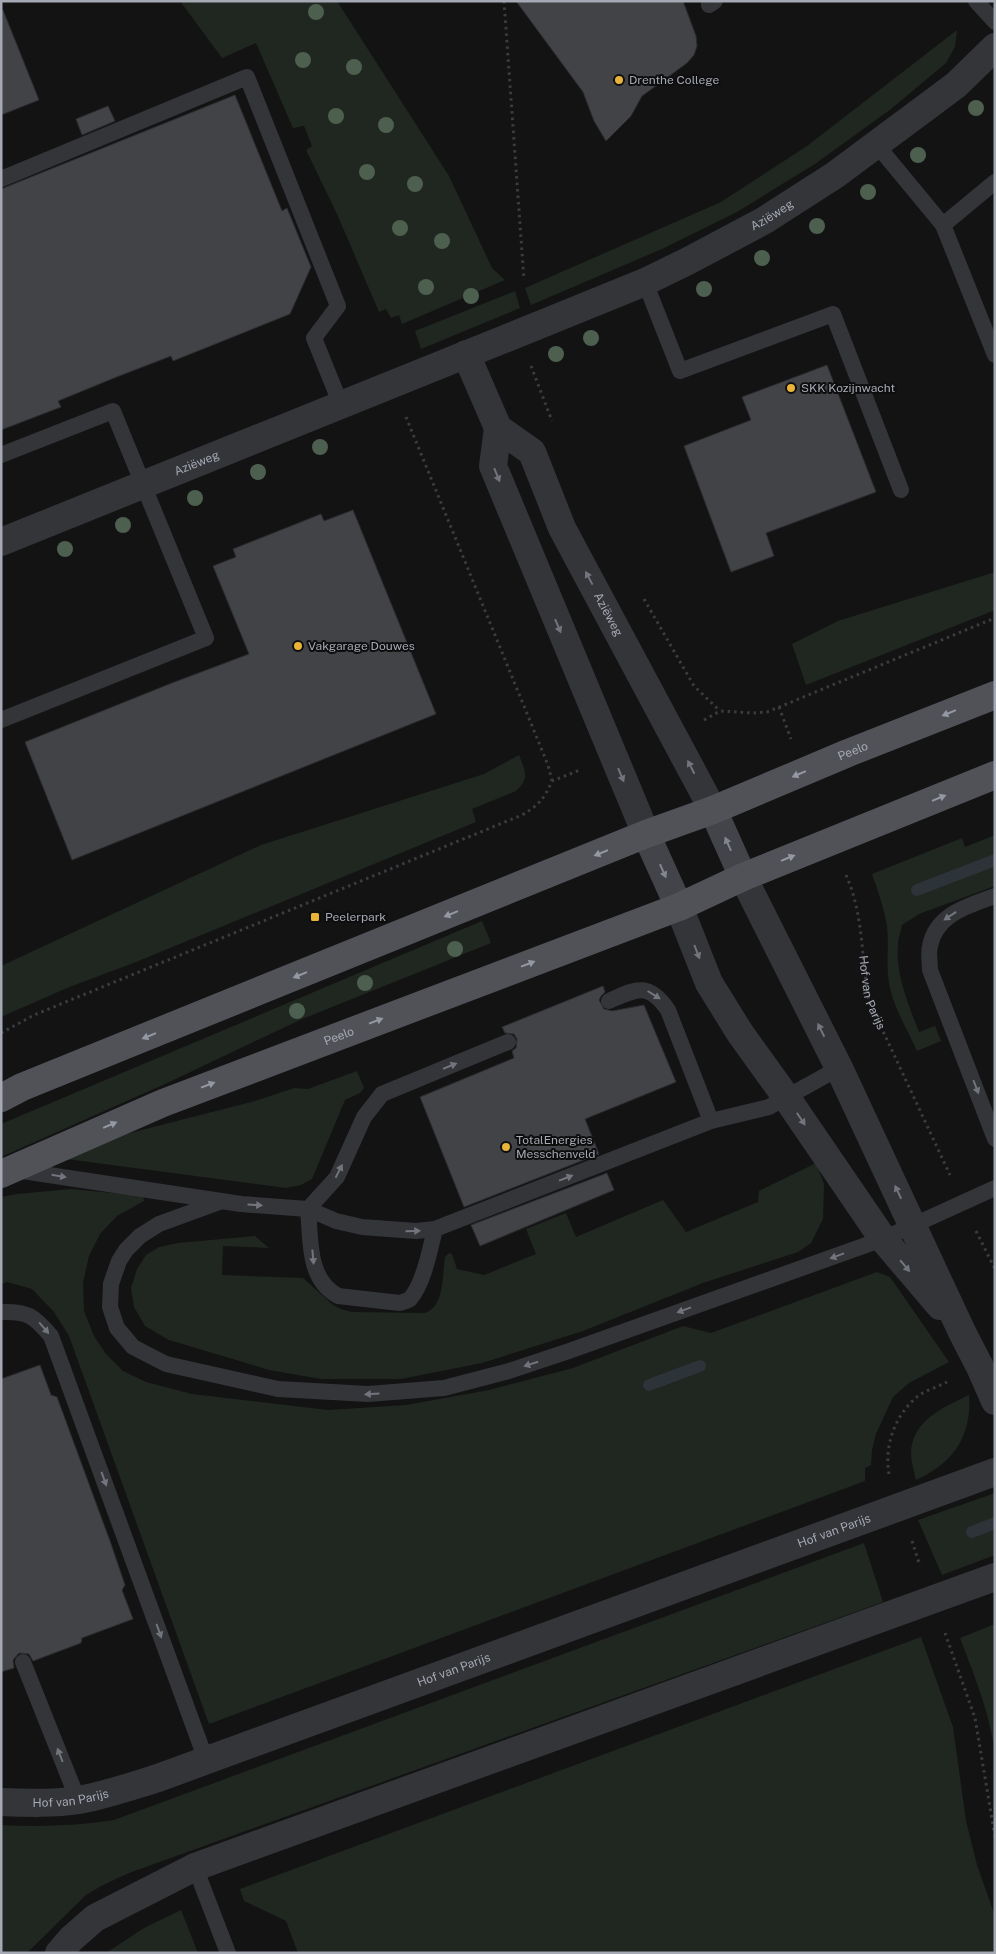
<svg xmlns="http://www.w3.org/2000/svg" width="996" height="1954" font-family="'Public Sans',sans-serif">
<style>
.green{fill:#1f2720}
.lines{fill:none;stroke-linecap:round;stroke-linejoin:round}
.stream{stroke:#2c3339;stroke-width:12}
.building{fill:#424347;stroke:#2d2d30}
.path{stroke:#3a3c40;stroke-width:3;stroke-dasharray:2.5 4;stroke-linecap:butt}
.lane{stroke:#343539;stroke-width:16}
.street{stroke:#343539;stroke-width:28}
.secondary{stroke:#424449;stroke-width:28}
.primary{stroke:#505258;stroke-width:28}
.tree{fill:#4d5f4f}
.oneway{fill:#72757d}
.oneway2{fill:#9498a2}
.oneway3{fill:#82868f}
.poi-dot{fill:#e8b337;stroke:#0e0e0f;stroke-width:2}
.labels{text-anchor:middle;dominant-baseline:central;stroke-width:4;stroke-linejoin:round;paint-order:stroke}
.poi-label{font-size:12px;fill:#a5a9b4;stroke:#0e0e0f;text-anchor:start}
.street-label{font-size:12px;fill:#a5a9b4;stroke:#0e0e0f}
</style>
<rect width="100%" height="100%" fill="#131314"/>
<path class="green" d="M 180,1 L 337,1 L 449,176 L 492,268 L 505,280 L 402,324 L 399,315 L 391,318 L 386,309 L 379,312 L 337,214 L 306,150 L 312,146 L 304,126 L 293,128 L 256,43 L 222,58 Z
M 957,30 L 955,47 L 946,63 L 891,109 L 815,164 L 737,212 L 662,249 L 531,305 L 525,288 L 721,202 L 807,146 Z
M 515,291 L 520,308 L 421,349 L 415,331 Z
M 995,572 L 995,610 L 806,685 L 792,644 L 838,621 Z
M 519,755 C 525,771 530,778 516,791 L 472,809 L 476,822 L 136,962 L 67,988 L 1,1017 L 1,966 L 261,845 L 484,774 Z
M 995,835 L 995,886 L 919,914 L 902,925 C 901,932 898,938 898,945 C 895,973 909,1006 919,1032 L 935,1026 L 941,1041 L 917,1051 C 907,1029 893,1007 889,983 C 886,964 889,945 887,926 C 884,908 878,891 872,874 L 962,838 L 965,847 Z
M 482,921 L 491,943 L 300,1020 L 165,1084 L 1,1157 L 1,1124 Z
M 357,1071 L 364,1088 L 360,1093 L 345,1100 L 312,1179 L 301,1185 L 286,1188 L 66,1159 L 126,1134 L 255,1101 L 294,1088 L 308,1089 Z
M 816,1163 L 824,1184 L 823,1219 L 811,1243 L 798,1252 L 703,1283 L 583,1331 L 482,1363 L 401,1379 L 321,1379 L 269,1370 L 169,1340 L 145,1326 L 134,1307 L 131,1288 L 137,1269 L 146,1255 L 159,1247 L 178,1243 L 255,1236 L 269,1248 L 223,1246 L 222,1275 L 303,1278 L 333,1305 L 341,1309 L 352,1312 L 425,1313 C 445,1306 442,1275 445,1257 L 449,1253 L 452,1254 L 457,1269 L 484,1275 L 536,1254 L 526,1229 L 566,1213 L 576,1237 L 663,1200 L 686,1232 L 758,1202 L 759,1191 Z
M 71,1189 L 143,1196 L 144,1201 L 117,1216 L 100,1234 L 89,1256 L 83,1283 L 84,1311 L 94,1336 L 106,1354 L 123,1371 L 146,1382 L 192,1394 L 328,1410 L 406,1405 L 489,1390 L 573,1368 L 683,1326 L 711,1333 L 877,1272 L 890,1277 L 949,1362 L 909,1383 L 893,1397 L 876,1434 L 872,1450 L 871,1465 L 865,1468 L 865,1481 L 209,1724 L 69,1336 L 54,1312 L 32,1289 L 7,1282 L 1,1284 L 1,1197 L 17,1194 Z
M 969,1395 C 972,1437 953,1463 916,1480 C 914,1471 911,1462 911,1453 C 912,1420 944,1407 969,1395 Z
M 995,1493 L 995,1555 L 942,1575 L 918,1520 Z
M 864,1543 L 883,1602 L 129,1873 L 103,1885 L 86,1895 L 27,1953 L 1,1953 L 1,1825 C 40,1827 76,1826 114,1820 Z
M 995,1624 L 995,1754 C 990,1713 974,1675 960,1638 Z
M 921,1637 L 953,1727 L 966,1821 L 977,1865 L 995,1916 L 995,1953 L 298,1953 L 286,1921 L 244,1901 L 240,1889 Z
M 181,1910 L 198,1953 L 106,1953 L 144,1928 Z"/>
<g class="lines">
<path class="stream" d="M 917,890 L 995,860
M 649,1385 L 700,1366
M 972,1532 L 995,1523"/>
</g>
<path class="building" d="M 516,1 L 683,1 L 696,36 L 697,46 L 694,55 L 687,63 L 642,96 L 631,116 L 606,141 L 594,121 L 583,92 Z
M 1,10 L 3,10 L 39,100 L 1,115 Z
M 235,95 L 282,211 L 287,208 L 311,267 L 290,314 L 173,361 L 171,356 L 114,378 L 58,401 L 61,407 L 1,430 L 1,189 Z
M 108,106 L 115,121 L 82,135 L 76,119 Z
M 827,365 L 876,492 L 766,533 L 774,556 L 731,572 L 684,446 L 751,420 L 742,397 Z
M 353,510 L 436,714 L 72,860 L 25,742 L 172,683 L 249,654 L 213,566 L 236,557 L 233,549 L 321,514 L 324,521 Z
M 603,986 L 605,992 L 601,996 L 599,1000 L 604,1009 L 612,1011 L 644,1005 L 676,1082 L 585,1119 L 599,1154 L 464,1207 L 420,1097 L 514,1058 L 512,1051 L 516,1048 L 517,1039 L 514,1034 L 505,1033 L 502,1027 Z
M 607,1173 L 614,1190 L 480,1246 L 471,1225 Z
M 40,1365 L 51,1395 L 57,1397 L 110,1541 L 125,1585 L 122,1590 L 133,1619 L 82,1638 L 81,1643 L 33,1661 L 29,1654 L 19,1653 L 13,1660 L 14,1668 L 1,1672 L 1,1379 Z"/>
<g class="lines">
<g class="path">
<path d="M 504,1 L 524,280"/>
<path d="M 531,366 L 552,421"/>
<path d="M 406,417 L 548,765 L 552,781"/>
<path d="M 644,599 L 694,686 L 720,711"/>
<path d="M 779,707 L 791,739"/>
<path d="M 704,720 L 720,711 L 753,713 L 767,712 L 995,618"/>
<path id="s1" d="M 846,875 C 864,915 861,959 869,1001 L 950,1175"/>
<path d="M 1,1033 L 34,1015 L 522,815 C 539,805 544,799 552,781 L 580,770"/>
<path d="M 976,1231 L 995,1269"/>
<path d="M 889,1474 C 884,1445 895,1415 918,1396 C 926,1390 938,1387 947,1382"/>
<path d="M 912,1541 L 920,1566"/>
<path d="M 945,1633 L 975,1718 L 995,1837"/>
</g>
<path class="lane" d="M 976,1 L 995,22
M 709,5 L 715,1
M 876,144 L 943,225
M 1,179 L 247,77 L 338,306 L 314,338 L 341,405
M 995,182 L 943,225 L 995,355
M 645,282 L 680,371 L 833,314 L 901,490
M 1,455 L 113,411 L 206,638 L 1,720
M 995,896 C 968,906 936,914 930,946 C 928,953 930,962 930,970 L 995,1139
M 609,1001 C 636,989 648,981 668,1010 L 711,1121
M 16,1170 L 241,1204 L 308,1209 L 336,1221 L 362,1227 L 416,1231 L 435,1229 L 711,1121 L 769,1107 L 839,1068
M 222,1201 L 159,1224 L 140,1236 L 126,1250 L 119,1261 L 111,1284 L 110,1307 L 117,1328 L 133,1347 L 166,1364 L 278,1389 L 368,1394 L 444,1388 L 509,1371 L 569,1351 L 883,1239 L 995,1188
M 435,1229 C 430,1249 424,1283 410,1299 C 407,1301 403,1302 400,1303 L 338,1296 C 307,1279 311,1240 308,1209 L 337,1177 L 364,1117 L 382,1094 L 508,1042
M 1,1312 C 28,1311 34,1316 51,1336 L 206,1760
M 23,1662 L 78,1800
M 195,1867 L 228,1953"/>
<g class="street">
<path id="s2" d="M 466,354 L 498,428 L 532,452 L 562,528 L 713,810"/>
<path d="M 498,428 L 493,466 L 646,834"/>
<path id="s3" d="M 1,542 L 554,319 L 645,282 L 688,261 L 765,220 L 835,175 L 956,85 L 995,47"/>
<path d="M 743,877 L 839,1068 L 962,1332 L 980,1367 L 995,1401"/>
<path d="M 679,907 L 709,983 L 740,1033 L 786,1097 L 883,1239 L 940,1306"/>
<path id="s4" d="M 1,1802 C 26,1803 54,1804 79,1800 C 106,1795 132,1786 158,1778 L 995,1472"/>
<path d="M 59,1953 L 71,1939 L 95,1918 L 195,1867 L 995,1577"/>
</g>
<path class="secondary" d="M 713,810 L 743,877
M 646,834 L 679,907"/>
<g class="primary">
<path id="s5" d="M 1,1098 L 22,1087 L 646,834 L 713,810 L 848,753 L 995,695"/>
<path id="s6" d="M 1,1174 L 163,1103 L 679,907 L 743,877 L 995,775"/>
</g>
</g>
<g class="tree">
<circle cx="316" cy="12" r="8"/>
<circle cx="303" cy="60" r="8"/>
<circle cx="354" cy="67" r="8"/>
<circle cx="976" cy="108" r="8"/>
<circle cx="336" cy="116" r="8"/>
<circle cx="386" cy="125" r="8"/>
<circle cx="918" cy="155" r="8"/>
<circle cx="367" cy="172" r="8"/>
<circle cx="415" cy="184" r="8"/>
<circle cx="868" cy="192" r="8"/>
<circle cx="817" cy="226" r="8"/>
<circle cx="400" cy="228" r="8"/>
<circle cx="442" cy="241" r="8"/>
<circle cx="762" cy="258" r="8"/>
<circle cx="426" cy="287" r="8"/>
<circle cx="704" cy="289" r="8"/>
<circle cx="471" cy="296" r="8"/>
<circle cx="591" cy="338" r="8"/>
<circle cx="556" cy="354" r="8"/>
<circle cx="320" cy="447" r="8"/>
<circle cx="258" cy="472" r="8"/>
<circle cx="195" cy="498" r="8"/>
<circle cx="123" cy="525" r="8"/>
<circle cx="65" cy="549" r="8"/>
<circle cx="455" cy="949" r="8"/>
<circle cx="365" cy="983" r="8"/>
<circle cx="297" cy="1011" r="8"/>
</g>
<defs><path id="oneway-solid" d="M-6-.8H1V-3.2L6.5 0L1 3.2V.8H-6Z" transform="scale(1.25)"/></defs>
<g class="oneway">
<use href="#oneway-solid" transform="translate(497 475) rotate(68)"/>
<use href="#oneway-solid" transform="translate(589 578) rotate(-118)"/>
<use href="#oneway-solid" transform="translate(558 626) rotate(67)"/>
<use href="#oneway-solid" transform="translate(691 767) rotate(-117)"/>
<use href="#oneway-solid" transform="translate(621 775) rotate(67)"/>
<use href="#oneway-solid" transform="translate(950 916) rotate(146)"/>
<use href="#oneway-solid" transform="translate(697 952) rotate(69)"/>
<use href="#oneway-solid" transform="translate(654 995) rotate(32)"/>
<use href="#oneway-solid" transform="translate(821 1030) rotate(-116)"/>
<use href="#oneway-solid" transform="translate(450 1066) rotate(-22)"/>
<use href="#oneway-solid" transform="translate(976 1087) rotate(69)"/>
<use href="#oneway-solid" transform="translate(801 1119) rotate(56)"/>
<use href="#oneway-solid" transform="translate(339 1171) rotate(-63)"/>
<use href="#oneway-solid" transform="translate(59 1176) rotate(9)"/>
<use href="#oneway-solid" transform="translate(566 1178) rotate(-21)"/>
<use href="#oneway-solid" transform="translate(898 1192) rotate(-115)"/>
<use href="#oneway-solid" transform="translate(255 1205) rotate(4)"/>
<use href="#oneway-solid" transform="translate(413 1231) rotate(-1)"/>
<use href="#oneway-solid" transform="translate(837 1256) rotate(160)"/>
<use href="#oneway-solid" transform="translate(313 1257) rotate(85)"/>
<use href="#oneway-solid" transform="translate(905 1266) rotate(50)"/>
<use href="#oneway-solid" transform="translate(684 1310) rotate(160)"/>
<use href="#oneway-solid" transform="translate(44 1328) rotate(49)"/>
<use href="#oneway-solid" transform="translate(531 1364) rotate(162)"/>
<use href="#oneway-solid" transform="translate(372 1394) rotate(177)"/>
<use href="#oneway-solid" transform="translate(104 1479) rotate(70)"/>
<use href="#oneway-solid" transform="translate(159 1631) rotate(70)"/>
<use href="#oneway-solid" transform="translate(60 1755) rotate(-111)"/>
</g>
<g class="oneway2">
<use href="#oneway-solid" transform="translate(949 713) rotate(158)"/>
<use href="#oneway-solid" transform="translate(799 774) rotate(157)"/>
<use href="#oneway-solid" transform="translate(939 798) rotate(-22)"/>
<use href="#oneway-solid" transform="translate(601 853) rotate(158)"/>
<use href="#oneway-solid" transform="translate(788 858) rotate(-22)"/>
<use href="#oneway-solid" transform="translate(451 914) rotate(158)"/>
<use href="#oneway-solid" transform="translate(528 964) rotate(-21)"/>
<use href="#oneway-solid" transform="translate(300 975) rotate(158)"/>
<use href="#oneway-solid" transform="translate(376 1021) rotate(-21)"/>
<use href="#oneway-solid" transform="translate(149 1036) rotate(158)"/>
<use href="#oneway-solid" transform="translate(208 1085) rotate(-21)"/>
<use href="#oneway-solid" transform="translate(110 1125) rotate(-23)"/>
</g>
<g class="oneway3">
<use href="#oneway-solid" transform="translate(728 844) rotate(-114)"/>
<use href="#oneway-solid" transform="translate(663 871) rotate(66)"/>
</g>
<g class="poi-dot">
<circle cx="619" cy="80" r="5"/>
<circle cx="791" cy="388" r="5"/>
<circle cx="298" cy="646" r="5"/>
<rect x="310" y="912" width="10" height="10" rx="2.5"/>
<circle cx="506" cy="1147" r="5"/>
</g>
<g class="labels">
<g class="poi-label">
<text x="629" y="80">Drenthe College</text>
<text x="801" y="388">SKK Kozijnwacht</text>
<text x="308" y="646">Vakgarage Douwes</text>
<text x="325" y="917">Peelerpark</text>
<text x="516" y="1140">TotalEnergies<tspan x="516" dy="14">Messchenveld</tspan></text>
</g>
<g class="street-label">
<text stroke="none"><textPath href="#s3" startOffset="838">Aziëweg</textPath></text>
<text stroke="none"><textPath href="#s3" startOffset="211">Aziëweg</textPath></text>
<text stroke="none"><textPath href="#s2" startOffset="302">Aziëweg</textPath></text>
<text stroke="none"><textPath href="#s5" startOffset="920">Peelo</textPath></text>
<text stroke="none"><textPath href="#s1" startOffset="121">Hof van Parijs</textPath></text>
<text stroke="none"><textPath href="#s6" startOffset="365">Peelo</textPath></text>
<text stroke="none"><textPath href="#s4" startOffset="880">Hof van Parijs</textPath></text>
<text stroke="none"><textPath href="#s4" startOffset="475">Hof van Parijs</textPath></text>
<text stroke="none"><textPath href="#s4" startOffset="70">Hof van Parijs</textPath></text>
</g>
</g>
<rect width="996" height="1954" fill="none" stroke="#a5a9b4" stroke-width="5"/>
</svg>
